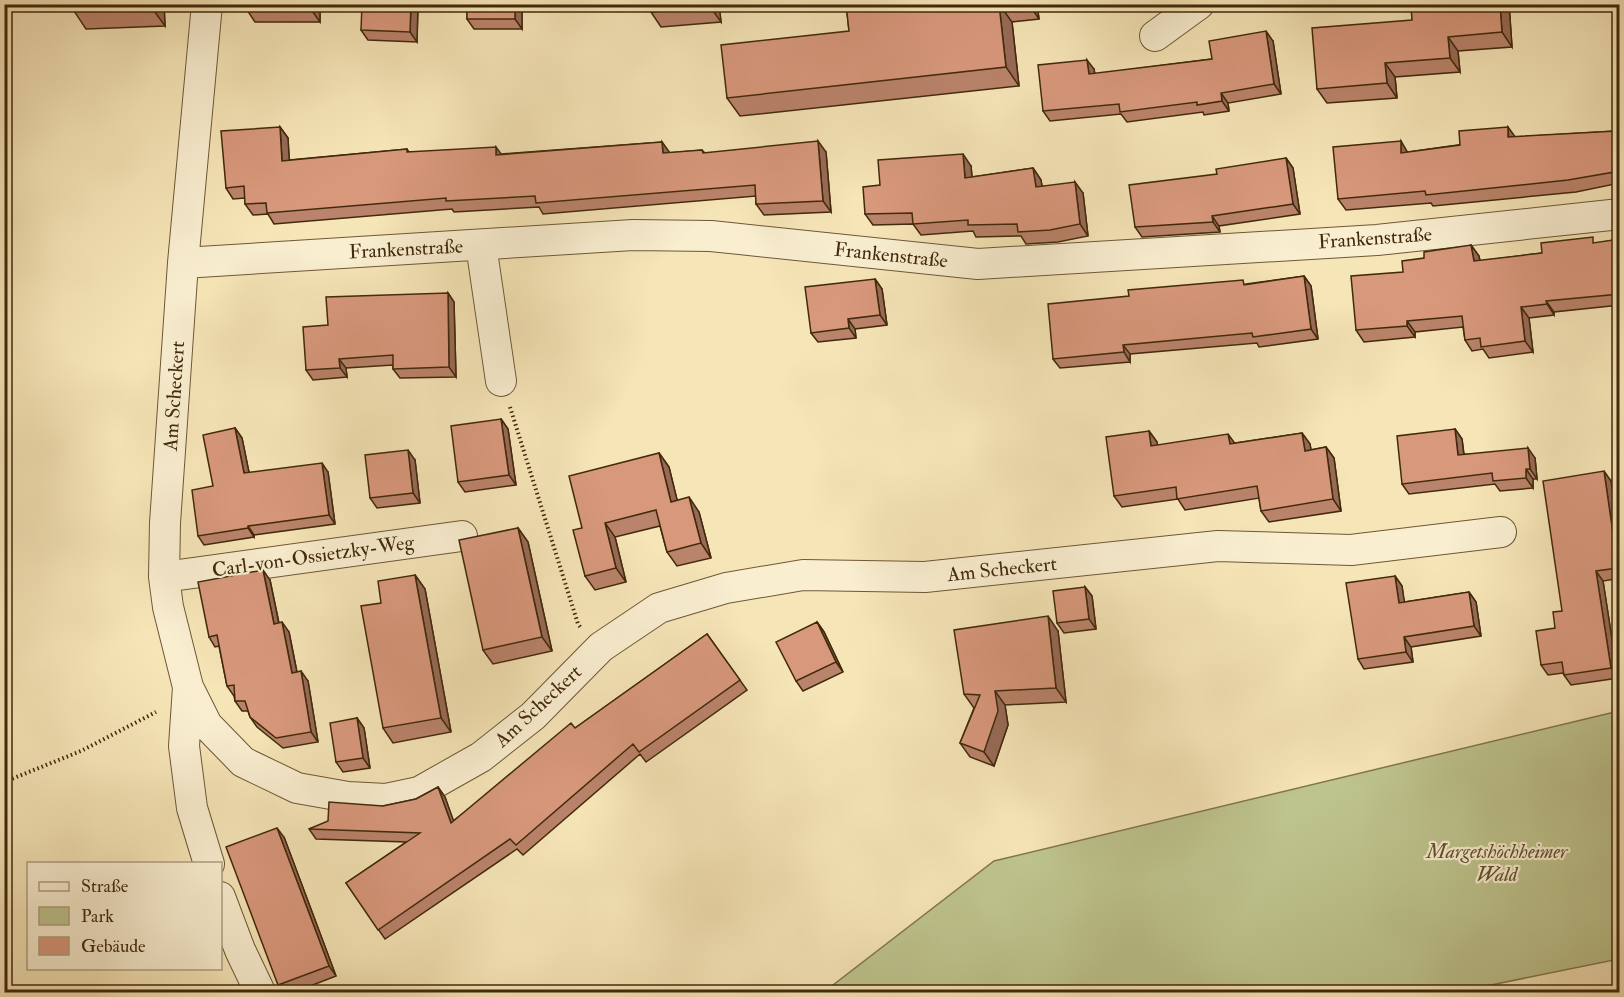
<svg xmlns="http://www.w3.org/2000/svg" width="1624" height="997" font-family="'IM FELL Double Pica',serif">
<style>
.green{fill:#bec48d;stroke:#80764c;stroke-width:1.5}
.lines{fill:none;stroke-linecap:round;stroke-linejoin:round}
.minor-casing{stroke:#6e5836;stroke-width:32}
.path{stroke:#41290b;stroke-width:4;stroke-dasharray:1.5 3;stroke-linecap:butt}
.minor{stroke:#f9eed0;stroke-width:30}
.wall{fill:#ba836b;stroke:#41290b;stroke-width:1.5}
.shaded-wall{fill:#976a57;stroke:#41290b;stroke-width:1.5}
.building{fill:#d8987c;stroke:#41290b;stroke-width:1.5}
.labels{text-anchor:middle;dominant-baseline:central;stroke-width:4.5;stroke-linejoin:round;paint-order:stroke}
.street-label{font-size:20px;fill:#41290b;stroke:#f9eed0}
.park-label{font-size:20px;font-style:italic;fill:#60502c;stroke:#f9eed0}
</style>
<rect width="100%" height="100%" fill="#f6e5b7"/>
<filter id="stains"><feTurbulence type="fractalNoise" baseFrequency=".00333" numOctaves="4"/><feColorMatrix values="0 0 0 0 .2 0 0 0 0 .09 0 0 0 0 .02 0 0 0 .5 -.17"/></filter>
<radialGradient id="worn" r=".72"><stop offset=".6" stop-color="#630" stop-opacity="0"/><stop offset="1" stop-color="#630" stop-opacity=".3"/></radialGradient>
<path class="green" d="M 1619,711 L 1619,959 L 1486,986 L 1468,992 L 824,992 L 994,861 Z"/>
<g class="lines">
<defs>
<path id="minor" d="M 207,4 L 183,263 L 165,523 L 164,577 L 168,607 L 188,687 L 207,725 L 243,762 L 297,788 L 348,797 L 386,799 L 419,792 L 481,757 L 533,716 L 601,647 L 659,608 L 726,588 L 803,575 L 925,577 L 1218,546 L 1351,550 L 1501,532
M 1155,36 L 1199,4
M 481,245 L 501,381
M 183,263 L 633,235 L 711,236 L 978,264 L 1377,240 L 1620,214
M 164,577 L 462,536
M 188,687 L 184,746 L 192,808 L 209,864
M 220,897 L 240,950 L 260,992"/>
</defs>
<use href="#minor" class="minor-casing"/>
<path class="path" d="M 510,407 L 578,624 L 581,628
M 4,782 L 81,751 L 156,712"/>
<use href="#minor" class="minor"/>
</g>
<path class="wall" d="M 164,4 L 165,26 L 86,29 L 74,11 Z
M 320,4 L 320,22 L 255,22 L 245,7 Z
M 418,4 L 417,42 L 368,40 L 361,30 Z
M 467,4 L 522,4 L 522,29 L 474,29 L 467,19 Z
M 719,4 L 721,22 L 661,27 L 651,12 Z
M 846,4 L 1037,4 L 1039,19 L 1012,22 L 1019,86 L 740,116 L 727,98 L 849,31 Z
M 1411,4 L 1509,4 L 1512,47 L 1458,51 L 1460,72 L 1395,77 L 1397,98 L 1327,103 L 1317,89 L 1412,20 Z
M 1273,41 L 1281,94 L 1228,103 L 1229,111 L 1204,115 L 1203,112 L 1127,122 L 1121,114 L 1050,121 L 1043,111 L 1094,69 L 1095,74 L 1212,59 Z
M 1620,119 L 1620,183 L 1576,192 L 1433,206 L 1431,203 L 1346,210 L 1338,199 L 1408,152 L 1515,137 L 1616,131 Z
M 280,127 L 288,138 L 289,160 L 407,149 L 409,152 L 501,154 L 662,142 L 669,153 L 702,150 L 705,153 L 826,152 L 831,212 L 764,215 L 756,204 L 756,196 L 543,214 L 539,207 L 454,212 L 452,209 L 274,224 L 268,214 L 253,215 L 245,204 L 245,198 L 233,199 L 226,188 Z
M 1286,158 L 1293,168 L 1300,214 L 1219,226 L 1220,232 L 1142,237 L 1135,227 L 1217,174 Z
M 971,166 L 972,177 L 1033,168 L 1041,180 L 1042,186 L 1083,193 L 1088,236 L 1058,242 L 1026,244 L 1021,236 L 976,237 L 973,231 L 921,235 L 913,224 L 873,225 L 865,214 L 880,185 Z
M 1620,239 L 1620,305 L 1554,312 L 1554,315 L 1529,318 L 1533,352 L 1489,358 L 1483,349 L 1472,351 L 1465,340 L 1463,327 L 1415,332 L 1415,337 L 1364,342 L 1356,330 L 1403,272 L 1424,258 L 1471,245 L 1479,256 L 1480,261 L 1542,253 L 1597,243 Z
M 1304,276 L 1311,286 L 1318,339 L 1259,347 L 1257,343 L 1130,354 L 1130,362 L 1060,368 L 1053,359 L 1129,296 L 1246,284 Z
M 875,279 L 882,289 L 887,325 L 855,329 L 856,338 L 818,342 L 811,333 Z
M 448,293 L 454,302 L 456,377 L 400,378 L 393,369 L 393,365 L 346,368 L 347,377 L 313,380 L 306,370 L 328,325 Z
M 501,419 L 508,429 L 516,485 L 465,492 L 458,482 Z
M 235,428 L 242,438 L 249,473 L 328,472 L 335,524 L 254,535 L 254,537 L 204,545 L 198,536 L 213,486 Z
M 1455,429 L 1462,439 L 1464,454 L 1535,458 L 1537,479 L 1533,479 L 1533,488 L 1500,491 L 1495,484 L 1409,494 L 1402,484 Z
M 1149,431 L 1157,442 L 1157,445 L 1235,443 L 1302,433 L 1310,444 L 1311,450 L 1326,447 L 1334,458 L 1341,511 L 1269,522 L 1261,511 L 1259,498 L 1185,510 L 1178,499 L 1122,507 L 1114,496 Z
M 659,453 L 669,467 L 677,500 L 699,512 L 711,558 L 677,566 L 667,552 L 660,526 L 615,537 L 626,582 L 595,590 L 585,576 L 582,528 Z
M 415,460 L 420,503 L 377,508 L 370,498 Z
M 1611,481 L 1620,542 L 1620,578 L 1603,581 L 1618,678 L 1571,685 L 1564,675 L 1563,673 L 1548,675 L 1541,665 Z
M 518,528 L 528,542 L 552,651 L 493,664 L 483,650 Z
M 415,575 L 425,589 L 451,732 L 393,743 L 383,728 L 381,603 Z
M 1395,576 L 1402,586 L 1404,602 L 1469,592 L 1476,602 L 1481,636 L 1411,647 L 1413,662 L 1364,669 L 1358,659 Z
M 270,580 L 279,623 L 289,632 L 297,672 L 308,681 L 318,742 L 283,748 L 257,727 L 250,717 L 248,711 L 242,711 L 235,701 L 234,696 L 227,686 L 219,646 L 215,647 L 209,637 Z
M 1085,587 L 1092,596 L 1096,629 L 1064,633 L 1057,623 Z
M 817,622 L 824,632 L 843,672 L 803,691 L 796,681 Z
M 1058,631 L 1066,702 L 1005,705 L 1008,725 L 994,766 L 970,757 L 960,743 L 974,708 L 964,694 Z
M 707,634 L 747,690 L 646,762 L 640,754 L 523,855 L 517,849 L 385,939 L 346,883 L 406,842 L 316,839 L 309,829 L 383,806 L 416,799 L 438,787 L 445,797 L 453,821 L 575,728 Z
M 357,718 L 364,728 L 370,768 L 343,772 L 336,762 Z
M 284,837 L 336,976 L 292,993 L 284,993 L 278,985 Z"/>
<path class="shaded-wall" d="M 152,4 L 164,4 L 165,26 L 152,8 Z
M 310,4 L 320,4 L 320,22 L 310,8 Z
M 411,4 L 418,4 L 417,42 L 410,32 Z
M 515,4 L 522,4 L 522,29 L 515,19 Z
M 710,4 L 719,4 L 721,22 L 711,8 Z
M 999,4 L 1012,22 L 1019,86 L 1006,67 Z
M 1029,4 L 1037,4 L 1039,19 Z
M 1500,4 L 1509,4 L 1512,47 L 1502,32 Z
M 1266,31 L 1273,41 L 1281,94 L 1274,84 Z
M 1448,37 L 1458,51 L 1460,72 L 1450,58 Z
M 1087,60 L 1094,69 L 1096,84 L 1089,74 Z
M 1385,63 L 1395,77 L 1397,98 L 1387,83 Z
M 1221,93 L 1228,103 L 1229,111 L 1222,101 Z
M 280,127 L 288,138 L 290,172 L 282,161 Z
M 1508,127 L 1516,138 L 1508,137 Z
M 818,141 L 826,152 L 831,212 L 823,201 Z
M 1401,141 L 1408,153 L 1401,153 Z
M 662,142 L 670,153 L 663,153 Z
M 496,147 L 504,158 L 496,155 Z
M 963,154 L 971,166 L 973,189 L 965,178 Z
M 1286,158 L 1293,168 L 1300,214 L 1293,204 Z
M 1033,168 L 1041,180 L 1044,199 L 1036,187 Z
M 1075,182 L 1083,193 L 1088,236 L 1080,224 Z
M 1212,216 L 1219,226 L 1220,232 L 1213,222 Z
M 1471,245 L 1479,256 L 1482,272 L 1474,261 Z
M 1304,276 L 1311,286 L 1318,339 L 1311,329 Z
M 875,279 L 882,289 L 887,325 L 880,315 Z
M 448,293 L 454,302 L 456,377 L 449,367 Z
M 1546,301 L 1554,312 L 1554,315 L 1547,304 Z
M 1521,307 L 1529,318 L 1533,352 L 1525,341 Z
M 848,319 L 855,329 L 856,338 L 849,328 Z
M 1407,321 L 1415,332 L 1415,337 L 1407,326 Z
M 1123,345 L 1130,354 L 1130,362 L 1124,352 Z
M 339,359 L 346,368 L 347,377 L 340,368 Z
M 501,419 L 508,429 L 516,485 L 509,475 Z
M 235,428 L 242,438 L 251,482 L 244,473 Z
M 1455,429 L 1462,439 L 1465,465 L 1458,455 Z
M 1149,431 L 1157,442 L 1159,457 L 1151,446 Z
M 1302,433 L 1310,444 L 1313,462 L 1305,451 Z
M 1228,434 L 1236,445 L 1230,444 Z
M 1326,447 L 1334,458 L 1341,511 L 1333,499 Z
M 1528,448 L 1535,458 L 1537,479 L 1530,469 Z
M 408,450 L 415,460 L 420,503 L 413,493 Z
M 659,453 L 669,467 L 681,516 L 671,502 Z
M 322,463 L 328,472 L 335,524 L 329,515 Z
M 1526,469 L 1533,479 L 1533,488 L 1526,478 Z
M 1604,471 L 1611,481 L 1620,542 L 1620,570 L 1618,568 Z
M 689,497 L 699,512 L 711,558 L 701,543 Z
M 605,523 L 615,537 L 626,582 L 616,568 Z
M 248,526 L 254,535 L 254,537 L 248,528 Z
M 518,528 L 528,542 L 552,651 L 542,637 Z
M 263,570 L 270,580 L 281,634 L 274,624 Z
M 1596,571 L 1603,581 L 1618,678 L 1611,668 Z
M 415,575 L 425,589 L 451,732 L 441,718 Z
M 1395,576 L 1402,586 L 1406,612 L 1399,603 Z
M 1085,587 L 1092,596 L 1096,629 L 1089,619 Z
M 1469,592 L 1476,602 L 1481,636 L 1474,626 Z
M 1048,616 L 1058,631 L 1066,702 L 1056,688 Z
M 282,622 L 289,632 L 299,683 L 292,673 Z
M 817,622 L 824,632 L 843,672 L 836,662 Z
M 1404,637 L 1411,647 L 1413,662 L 1406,652 Z
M 301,671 L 308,681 L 318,742 L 311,732 Z
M 995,691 L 1005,705 L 1008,725 L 994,766 L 984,752 Z
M 357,718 L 364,728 L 370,768 L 363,758 Z
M 438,787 L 445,797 L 458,833 L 451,823 Z
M 277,828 L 284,837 L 336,976 L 329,966 Z"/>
<path class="building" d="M 73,4 L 152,4 L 152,8 L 74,11 Z
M 245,4 L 310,4 L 310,8 L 245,7 Z
M 362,4 L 411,4 L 410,32 L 361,30 Z
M 467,4 L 515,4 L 515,19 L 467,19 Z
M 650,4 L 710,4 L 711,8 L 651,12 Z
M 846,4 L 999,4 L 1006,67 L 727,98 L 721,45 L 849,31 Z
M 1411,4 L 1500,4 L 1502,32 L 1448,37 L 1450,58 L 1385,63 L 1387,83 L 1317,89 L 1312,28 L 1412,20 Z
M 1266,31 L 1274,84 L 1221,93 L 1222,101 L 1197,105 L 1197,102 L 1120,112 L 1119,104 L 1043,111 L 1038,65 L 1087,60 L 1089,74 L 1212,59 L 1209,41 Z
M 1620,119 L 1620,171 L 1568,180 L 1426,195 L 1425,191 L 1338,199 L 1333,147 L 1401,141 L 1401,153 L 1460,145 L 1459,131 L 1508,127 L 1508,137 L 1616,131 L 1615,120 Z
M 280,127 L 282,161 L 407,149 L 407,152 L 496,147 L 496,155 L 662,142 L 663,153 L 702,150 L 703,153 L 818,141 L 823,201 L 756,204 L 755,185 L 536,203 L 535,196 L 446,201 L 446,198 L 267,213 L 266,203 L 245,204 L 244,186 L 226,188 L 221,131 Z
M 963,154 L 965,178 L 1033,168 L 1036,187 L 1075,182 L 1080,224 L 1050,230 L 1018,232 L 1017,224 L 968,225 L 968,220 L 913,224 L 912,213 L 865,214 L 863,187 L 880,185 L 878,160 Z
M 1286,158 L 1293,204 L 1212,216 L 1213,222 L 1135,227 L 1129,185 L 1217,174 L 1216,169 Z
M 1593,237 L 1593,243 L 1620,239 L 1620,294 L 1546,301 L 1547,304 L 1521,307 L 1525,341 L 1481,347 L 1480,338 L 1465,340 L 1462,316 L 1407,321 L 1407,326 L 1356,330 L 1351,276 L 1403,272 L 1402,261 L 1424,258 L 1424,252 L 1471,245 L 1474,261 L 1542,253 L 1541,243 Z
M 1304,276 L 1311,329 L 1253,337 L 1252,333 L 1123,345 L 1124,352 L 1053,359 L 1048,304 L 1129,296 L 1128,290 L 1243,280 L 1244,285 Z
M 875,279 L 880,315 L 848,319 L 849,328 L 811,333 L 805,287 Z
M 448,293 L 449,367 L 393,369 L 393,355 L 339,359 L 340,368 L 306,370 L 303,327 L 328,325 L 326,297 Z
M 501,419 L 509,475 L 458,482 L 451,426 Z
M 235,428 L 244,473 L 322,463 L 329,515 L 248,526 L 248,528 L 198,536 L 192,490 L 213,486 L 203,435 Z
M 1455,429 L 1458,455 L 1528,448 L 1530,469 L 1526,469 L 1526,478 L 1493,481 L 1492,473 L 1402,484 L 1397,436 Z
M 1149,431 L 1151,446 L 1228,434 L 1230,444 L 1302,433 L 1305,451 L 1326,447 L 1333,499 L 1261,511 L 1257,486 L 1177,499 L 1176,487 L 1114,496 L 1106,437 Z
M 408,450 L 413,493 L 370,498 L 365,455 Z
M 659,453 L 671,502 L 689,497 L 701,543 L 667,552 L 656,510 L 605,523 L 616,568 L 585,576 L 573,530 L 582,528 L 569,476 Z
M 1604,471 L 1618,568 L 1596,571 L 1611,668 L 1564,675 L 1562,662 L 1541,665 L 1536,631 L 1555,628 L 1553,612 L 1562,611 L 1543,481 Z
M 518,528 L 542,637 L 483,650 L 459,540 Z
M 263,570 L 274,624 L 282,622 L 292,673 L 301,671 L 311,732 L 276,738 L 250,717 L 245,701 L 235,701 L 234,685 L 227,686 L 217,635 L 209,637 L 198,582 Z
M 415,575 L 441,718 L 383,728 L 361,606 L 381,603 L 378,581 Z
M 1395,576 L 1399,603 L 1469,592 L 1474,626 L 1404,637 L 1406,652 L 1358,659 L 1346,583 Z
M 1085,587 L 1089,619 L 1057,623 L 1053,591 Z
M 1048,616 L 1056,688 L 995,691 L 998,711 L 984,752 L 960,743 L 980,695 L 964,694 L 954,630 Z
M 817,622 L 836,662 L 796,681 L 776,642 Z
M 707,634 L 740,680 L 639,752 L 633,744 L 516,845 L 510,839 L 378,930 L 346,883 L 420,833 L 309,829 L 328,821 L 329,802 L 383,806 L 416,799 L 438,787 L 451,823 L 571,723 L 575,728 Z
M 357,718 L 363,758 L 336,762 L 330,723 Z
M 277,828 L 329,966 L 278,985 L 226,847 Z"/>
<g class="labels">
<g class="street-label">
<text transform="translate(1375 238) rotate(-4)">Frankenstraße</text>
<text transform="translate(406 249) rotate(-3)">Frankenstraße</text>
<text transform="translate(891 255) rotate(6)">Frankenstraße</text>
<text transform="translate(174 396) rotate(-86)">Am Scheckert</text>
<text transform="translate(313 556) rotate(-8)">Carl-von-Ossietzky-Weg</text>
<text transform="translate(1002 569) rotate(-6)">Am Scheckert</text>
<text transform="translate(538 706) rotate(-43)">Am Scheckert</text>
</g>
<g class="park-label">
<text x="1497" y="851">Margetshöchheimer<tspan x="1497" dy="23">Wald</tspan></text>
</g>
</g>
<rect width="1624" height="997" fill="none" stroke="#f6e5b7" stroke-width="24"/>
<rect x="6" y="6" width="1612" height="985" fill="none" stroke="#41290b" stroke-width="3"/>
<rect x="12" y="12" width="1600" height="973" fill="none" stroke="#41290b" stroke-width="1.5"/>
<rect x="27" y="862" width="195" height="108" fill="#f9eed0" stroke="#af9f81" stroke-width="1.5"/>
<rect x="39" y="882" width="30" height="9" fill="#f9eed0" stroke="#af9f81" stroke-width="1.5"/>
<text x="81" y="892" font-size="18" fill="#41290b">Straße</text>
<rect x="39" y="907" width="30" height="18" fill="#bec48d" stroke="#af9f81" stroke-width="1.5"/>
<text x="81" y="922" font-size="18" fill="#41290b">Park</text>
<rect x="39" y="937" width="30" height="18" fill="#d8987c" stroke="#af9f81" stroke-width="1.5"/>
<text x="81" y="952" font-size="18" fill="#41290b">Gebäude</text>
<rect width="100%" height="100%" filter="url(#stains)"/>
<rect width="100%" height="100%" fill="url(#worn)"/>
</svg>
